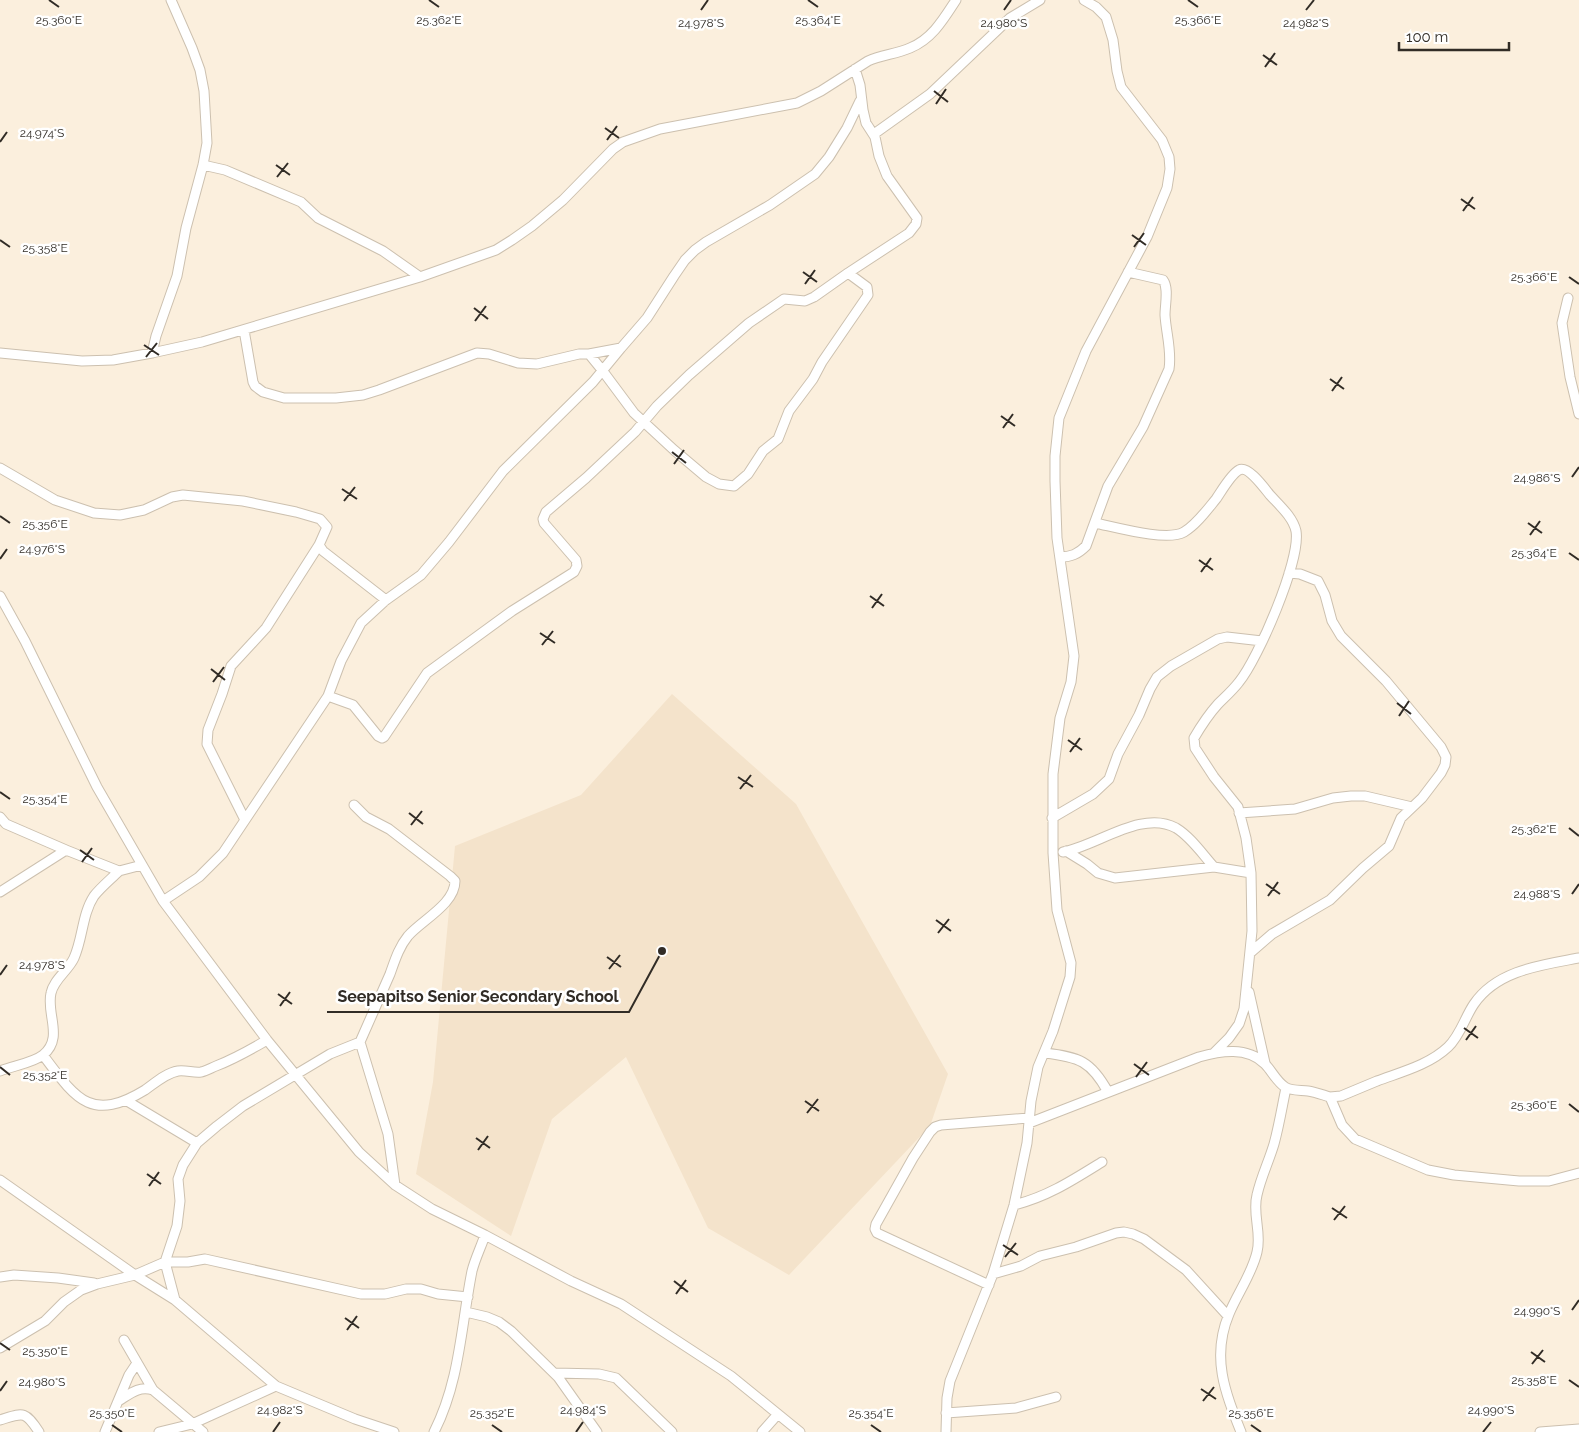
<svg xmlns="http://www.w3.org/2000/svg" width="1579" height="1432" font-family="Raleway,sans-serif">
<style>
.built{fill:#f4e3cb}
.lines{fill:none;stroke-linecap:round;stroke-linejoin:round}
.street-casing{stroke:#ccc0af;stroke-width:11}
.street{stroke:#fff;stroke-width:9}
.ticks{fill:none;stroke:#312c26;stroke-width:2}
.ticks-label{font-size:12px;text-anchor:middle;fill:#312c26;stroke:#fff;stroke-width:5;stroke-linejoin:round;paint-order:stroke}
.leader{fill:none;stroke:#312c26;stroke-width:2}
.callout-dot{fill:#312c26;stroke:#fff;stroke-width:2}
.callout-label{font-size:16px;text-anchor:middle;font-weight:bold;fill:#312c26;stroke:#fff;stroke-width:5;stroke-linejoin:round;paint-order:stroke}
</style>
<rect width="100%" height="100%" fill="#fbefdd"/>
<path class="built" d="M 672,694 L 796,804 L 948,1074 L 930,1126 L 789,1275 L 708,1228 L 626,1057 L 552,1119 L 511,1236 L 416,1174 L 433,1082 L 455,846 L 581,795 Z"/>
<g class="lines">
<defs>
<path id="street" d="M 874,134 L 930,94 L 1010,18 L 1040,0
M 203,165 L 225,170 L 301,202 L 318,218 L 383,251 L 420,277
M 1568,298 L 1562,323 L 1570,377 L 1579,414
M 244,330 L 253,382 L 255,386 L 263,392 L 284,398 L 336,398 L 363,395 L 379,390 L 477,353 L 489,354 L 518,363 L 537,364 L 579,354 L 589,354 L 621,348 L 647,318 L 674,276 L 685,260 L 695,250 L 706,242 L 770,205 L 815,174 L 829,157 L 847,128 L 860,101
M 0,353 L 82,361 L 113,360 L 152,353 L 202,342 L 420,277 L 496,250 L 512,240 L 532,226 L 563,200 L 613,149 L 623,142 L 660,129 L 797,103 L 821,91 L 868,61 C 881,55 896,54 910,48 C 932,39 943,20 956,0
M 152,353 L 156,336 L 177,276 L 186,228 L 203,165 L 207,143 L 204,91 L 200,70 L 192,48 L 171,0
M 589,354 L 602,370 L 634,413 L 674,450 L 706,477 L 719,484 L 734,486 L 748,474 L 763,451 L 778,439 L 789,411 L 813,379 L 822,362 L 868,295 L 867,287 L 848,273
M 0,468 L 55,500 L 94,513 L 120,515 L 144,510 L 172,497 L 183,495 L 243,501 L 296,512 L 320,519 L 327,527 L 319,545 L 323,551 L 386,600
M 1095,523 C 1115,527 1167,542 1184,532 C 1196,525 1207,510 1216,499 C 1221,492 1231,474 1239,470 C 1248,465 1265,489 1270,495 C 1279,505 1293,517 1296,531 C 1301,560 1258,659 1239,682 C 1233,690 1225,697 1218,704 C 1209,714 1201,726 1194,738 L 1195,748 L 1214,777 L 1238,807 L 1246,838 L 1251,873 L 1252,931 L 1244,1009 L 1239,1024 L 1229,1038 L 1214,1053
M 1060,557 C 1071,557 1078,554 1086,546 L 1108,486 L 1143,427 L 1169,369 C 1172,351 1166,333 1165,315 C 1165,304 1169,288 1163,280 L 1128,272
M 0,596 L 25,641 L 97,787 L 163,901 L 267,1040 L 359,1152 L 395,1185 L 432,1209 L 485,1235 L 571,1281 L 621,1304 L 731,1376 L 800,1432
M 328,696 L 353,705 L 378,736 L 382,738 L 384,737 L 427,673 L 512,611 L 574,572 L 577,566 L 576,560 L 544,523 L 543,519 L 546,512 L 586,478 L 635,432 L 657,406 L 689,375 L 749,323 L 784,299 L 805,301 L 814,297 L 848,273 L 909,233 L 916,224 L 917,218 L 887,176 L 879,156 L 875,137 L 866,123 L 863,110 L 860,85 L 855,69
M 354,805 L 366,817 L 389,829 L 450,876 L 455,881 C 455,904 422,920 408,936 C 399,947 395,960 390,974 C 380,997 370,1019 360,1042
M 1239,813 L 1295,809 L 1333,798 L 1351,796 L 1365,796 L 1412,807
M 0,817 L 6,824 L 66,850
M 1052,818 L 1093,794 L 1109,779 L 1118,754 L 1139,715 L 1150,689 L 1157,677 L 1171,666 L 1218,639 L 1227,637 L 1262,641
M 245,820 L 207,744 L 208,730 L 222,694 L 231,666 L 266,628 L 319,545
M 1066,851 L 1087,864 L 1098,873 L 1115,878 L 1214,867 L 1251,873
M 1063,852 C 1097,846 1142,809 1176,828 C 1191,837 1203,855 1214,867
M 0,892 L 66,850 L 119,871 L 142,865
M 163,901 L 199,877 L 223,853 L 328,696 L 341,661 L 361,623 L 386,600 L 421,575 L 449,542 L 503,471 L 593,382 L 621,348
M 1250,953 L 1272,934 L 1330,900 L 1363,868 L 1389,846 L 1401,818 L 1422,798 L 1441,773 L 1445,765 L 1446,757 L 1441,747 L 1386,681 L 1341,636 L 1332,621 L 1325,595 L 1318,581 L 1300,574 L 1289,573
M 1249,992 L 1265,1063
M 1045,1053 C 1079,1057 1091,1061 1108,1092
M 43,1055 C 76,1099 91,1123 145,1090 C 155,1083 166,1073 178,1071 C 186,1070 194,1073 201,1072 C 206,1071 211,1068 216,1066 C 234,1059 250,1050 267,1040
M 0,1071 C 12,1066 33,1063 43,1055 C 64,1038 46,1014 51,993 C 54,979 68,971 74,958 C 83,938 82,914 94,896 C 101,887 111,879 119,871
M 1330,1097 L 1341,1096 C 1353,1091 1365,1086 1377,1081 C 1401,1072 1429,1065 1448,1047 C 1460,1036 1465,1017 1474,1004 C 1497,970 1542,965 1579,958
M 127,1101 L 197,1143
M 1029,1123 L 1199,1057 C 1220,1051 1247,1046 1265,1064 C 1272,1071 1276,1081 1285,1087 C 1291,1091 1301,1090 1308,1091 C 1315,1092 1323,1095 1330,1097 L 1342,1125 L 1355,1139 L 1428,1170 L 1454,1175 L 1519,1181 L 1549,1181 L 1579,1173
M 0,1180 L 135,1275 L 175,1300 L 276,1386 L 355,1419 L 394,1432
M 1014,1205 C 1047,1197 1073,1180 1102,1162
M 993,1274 L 1021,1266 L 1040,1256 L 1076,1247 L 1116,1233 L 1124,1232 L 1133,1234 L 1144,1239 L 1186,1270 L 1228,1316
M 0,1277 L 14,1275 L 58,1278 L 94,1283
M 989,1285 L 877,1233 L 875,1229 L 876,1224 L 913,1158 L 930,1132 L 935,1127 L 941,1125 L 1029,1118
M 175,1300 L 165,1262 L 177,1226 L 180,1201 L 178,1179 L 183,1165 L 197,1143 L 217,1126 L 243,1106 L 330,1054 L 360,1042 L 388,1134 L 395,1185
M 466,1312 L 487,1317 L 499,1322 L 511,1331 L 558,1377 L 597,1432
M 124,1340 L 153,1390 L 203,1432
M 0,1348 L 45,1321 L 64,1302 L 81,1290 L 97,1284 L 135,1275 L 165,1262 L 188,1262 L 205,1259 L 361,1294 L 385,1294 L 406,1289 L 421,1289 L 438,1294 L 468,1297
M 555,1373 L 599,1374 L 616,1378 L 672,1432
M 120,1400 C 131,1393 139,1386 153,1390
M 946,1413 L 1016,1408 L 1056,1397
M 0,1420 C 23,1413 25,1410 39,1432
M 105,1432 L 129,1375 L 137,1363
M 159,1432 L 192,1424 L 276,1386
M 434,1432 C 460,1381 461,1326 472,1271 C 475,1259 481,1247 485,1235
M 762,1432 L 778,1414
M 946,1432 L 947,1398 L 950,1381 L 993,1274 L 1014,1205 L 1027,1143 L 1031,1101 L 1038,1067 L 1053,1031 L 1070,977 L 1071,963 L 1057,910 L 1053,853 L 1053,774 L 1060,718 L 1071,682 L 1074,656 L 1057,538 L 1055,481 L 1055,456 L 1059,418 L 1086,351 L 1147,237 L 1167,188 L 1170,169 L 1169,157 L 1162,140 L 1121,87 L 1117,71 L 1113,40 L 1106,17 L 1096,7 L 1084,0
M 1241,1432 C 1225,1392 1211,1357 1229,1314 C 1237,1294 1252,1274 1257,1252 C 1262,1233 1252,1214 1257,1195 C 1261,1177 1269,1161 1274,1144 C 1279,1126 1282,1107 1286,1088
M 1540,1432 L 1579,1429"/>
</defs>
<use href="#street" class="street-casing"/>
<use href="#street" class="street"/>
</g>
<path class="ticks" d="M 49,0 L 59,7M 429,0 L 439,7M 808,0 L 818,7M 1188,0 L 1198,7M 701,10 L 708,0M 1004,10 L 1011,0M 1306,10 L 1314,0M 1263,55 L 1277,65M 1265,67 L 1275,53M 934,91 L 948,102M 936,104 L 946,89M 605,128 L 619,138M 607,140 L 617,126M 0,142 L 7,132M 276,165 L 290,175M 277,177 L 288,163M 1461,199 L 1475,209M 1463,211 L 1473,197M 1132,235 L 1146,245M 0,240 L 10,247M 1134,247 L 1144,233M 803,272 L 817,282M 1569,277 L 1579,284M 805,284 L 815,270M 474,308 L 488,319M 475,321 L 486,306M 144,345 L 159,355M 146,357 L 157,343M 1330,379 L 1344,389M 1332,391 L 1342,377M 1001,416 L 1015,426M 1003,428 L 1013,414M 672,452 L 686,463M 674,464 L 684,450M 1572,477 L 1579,467M 342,489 L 357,499M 344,501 L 355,487M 0,516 L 10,523M 1528,523 L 1542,533M 1530,535 L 1540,521M 1569,553 L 1579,560M 0,559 L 7,549M 1199,560 L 1213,570M 1201,572 L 1211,558M 870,596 L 884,606M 872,608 L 882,594M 540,633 L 555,643M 542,645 L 553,631M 211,669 L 225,680M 213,682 L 224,667M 1397,703 L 1411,714M 1399,716 L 1409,701M 1068,740 L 1082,750M 1070,752 L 1080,738M 738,777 L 753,787M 740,789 L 751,775M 0,792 L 10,799M 409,813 L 423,824M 411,825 L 422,811M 1569,828 L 1579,836M 80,850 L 94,860M 82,862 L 92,848M 1266,884 L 1280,894M 1572,894 L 1579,884M 1268,896 L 1278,882M 936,920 L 951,931M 938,933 L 949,919M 607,957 L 621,967M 609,969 L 620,955M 0,975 L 7,965M 278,994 L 292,1004M 280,1006 L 290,992M 1464,1028 L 1478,1038M 1466,1040 L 1476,1026M 1134,1064 L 1149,1075M 0,1067 L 10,1075M 1136,1077 L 1147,1062M 805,1101 L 819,1111M 1569,1104 L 1579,1112M 807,1113 L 818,1099M 476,1138 L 490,1148M 478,1150 L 488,1136M 147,1174 L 161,1184M 149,1186 L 159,1172M 1332,1208 L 1347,1218M 1334,1220 L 1345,1206M 1003,1245 L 1018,1255M 1005,1257 L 1016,1243M 674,1281 L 688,1292M 676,1294 L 686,1280M 1572,1310 L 1579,1300M 345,1318 L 359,1328M 347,1330 L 357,1316M 0,1343 L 10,1350M 1531,1352 L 1545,1362M 1532,1364 L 1543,1350M 1569,1380 L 1579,1387M 1201,1389 L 1216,1399M 0,1391 L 7,1381M 1203,1401 L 1214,1387M 112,1425 L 122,1432M 492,1425 L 502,1432M 871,1425 L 881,1432M 1251,1425 L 1261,1432M 273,1432 L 280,1422M 576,1432 L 583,1422M 1483,1432 L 1491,1422"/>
<g class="ticks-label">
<text x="59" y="24">25.360°E</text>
<text x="439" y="24">25.362°E</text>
<text x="818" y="24">25.364°E</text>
<text x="1198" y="24">25.366°E</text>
<text x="701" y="27">24.978°S</text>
<text x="1004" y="27">24.980°S</text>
<text x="1306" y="27">24.982°S</text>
<text x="42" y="137">24.974°S</text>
<text x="45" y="252">25.358°E</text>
<text x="1534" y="281">25.366°E</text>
<text x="1537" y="482">24.986°S</text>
<text x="45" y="528">25.356°E</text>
<text x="42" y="553">24.976°S</text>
<text x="1534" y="557">25.364°E</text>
<text x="45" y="803">25.354°E</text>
<text x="1534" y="833">25.362°E</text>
<text x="1537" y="898">24.988°S</text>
<text x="42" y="969">24.978°S</text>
<text x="45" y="1079">25.352°E</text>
<text x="1534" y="1109">25.360°E</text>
<text x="1537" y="1315">24.990°S</text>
<text x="45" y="1355">25.350°E</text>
<text x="1534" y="1384">25.358°E</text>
<text x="42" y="1386">24.980°S</text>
<text x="280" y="1414">24.982°S</text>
<text x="583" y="1414">24.984°S</text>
<text x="1491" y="1414">24.990°S</text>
<text x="112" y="1417">25.350°E</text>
<text x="492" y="1417">25.352°E</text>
<text x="871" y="1417">25.354°E</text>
<text x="1251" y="1417">25.356°E</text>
</g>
<path class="leader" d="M662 951L629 1012H327"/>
<circle class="callout-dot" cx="662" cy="951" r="5"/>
<g class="callout-label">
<text x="478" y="1002">Seepapitso Senior Secondary School</text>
</g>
<path d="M1399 42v8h110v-8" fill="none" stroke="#312c26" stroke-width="2.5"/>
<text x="1406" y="42" font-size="15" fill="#312c26" stroke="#ffffff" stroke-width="4" paint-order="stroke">100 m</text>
</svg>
